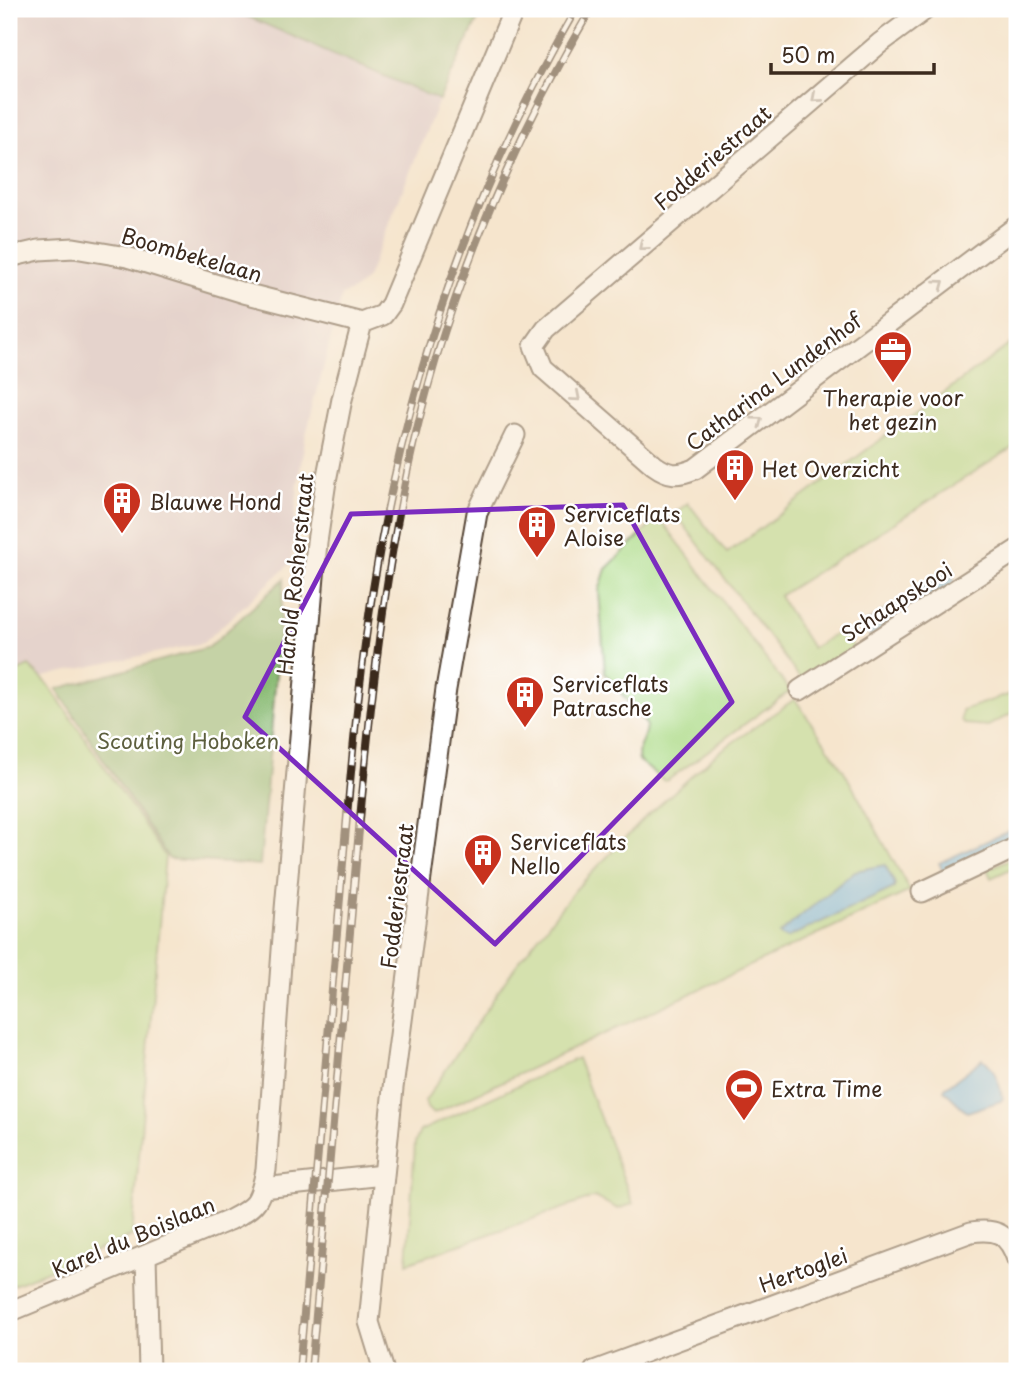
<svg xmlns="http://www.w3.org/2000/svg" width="1026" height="1380" font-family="'Playpen Sans',sans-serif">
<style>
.industrial{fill:#d1bdc9}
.green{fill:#addb88;stroke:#748253;stroke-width:2}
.forest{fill:#8abb74;stroke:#627249;stroke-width:2}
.water{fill:#6db7e6;stroke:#547082;stroke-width:2}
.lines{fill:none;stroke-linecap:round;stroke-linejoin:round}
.street-casing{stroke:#574638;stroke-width:23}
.street{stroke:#fff;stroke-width:19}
.rail-casing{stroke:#3b2a1e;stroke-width:8}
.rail{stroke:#fff;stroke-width:5;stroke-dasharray:16;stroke-linecap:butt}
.oneway{stroke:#a79f9a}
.marked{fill:none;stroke:#7b2cbf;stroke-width:5;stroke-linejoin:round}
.labels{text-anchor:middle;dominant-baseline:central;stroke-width:5;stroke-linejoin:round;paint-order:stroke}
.street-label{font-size:21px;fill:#3b2a1e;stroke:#fff}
.poi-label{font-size:21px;fill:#3b2a1e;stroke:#fff;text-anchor:start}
.park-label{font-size:21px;fill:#5d5f3e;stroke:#fff}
</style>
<rect width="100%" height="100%" fill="#fff"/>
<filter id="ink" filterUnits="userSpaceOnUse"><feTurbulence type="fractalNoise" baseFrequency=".0143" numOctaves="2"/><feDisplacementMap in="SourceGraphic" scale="14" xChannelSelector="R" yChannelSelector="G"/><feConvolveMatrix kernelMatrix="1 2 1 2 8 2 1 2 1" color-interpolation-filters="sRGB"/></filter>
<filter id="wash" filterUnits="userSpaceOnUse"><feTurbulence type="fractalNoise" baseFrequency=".00686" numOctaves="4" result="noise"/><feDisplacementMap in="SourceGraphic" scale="28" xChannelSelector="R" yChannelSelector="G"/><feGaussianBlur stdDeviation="1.57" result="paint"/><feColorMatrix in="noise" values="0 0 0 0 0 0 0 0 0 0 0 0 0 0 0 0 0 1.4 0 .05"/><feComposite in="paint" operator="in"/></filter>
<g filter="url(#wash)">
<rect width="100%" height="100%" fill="#f5e5cd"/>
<path class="industrial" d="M 9,9 L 230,9 L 439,100 L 367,278 L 356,289 L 342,295 L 305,439 L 298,484 L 291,563 L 203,643 L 64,672 L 9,686 Z"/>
<path class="green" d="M 1017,339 L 1017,445 L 779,596 L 812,648 L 842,630 L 854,648 L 802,681 L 675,513 L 688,503 L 727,553 Z
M 659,517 L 790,691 L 668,780 L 664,781 L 639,761 C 635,748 647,737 646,724 L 605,673 L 599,591 L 606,569 Z
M 29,666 L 48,684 L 165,856 L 132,1236 L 9,1287 L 9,675 Z
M 1017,692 L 1017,711 L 988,726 L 964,724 L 961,721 L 962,710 Z
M 795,699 L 844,771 L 910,891 L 433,1114 L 427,1108 L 425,1101 L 514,968 L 575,890 L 645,818 L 716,754 Z
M 1017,856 L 1017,866 L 991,878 L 987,869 Z
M 577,1058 L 633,1204 L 618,1209 L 595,1197 L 407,1263 L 415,1143 L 420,1131 Z"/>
<path class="forest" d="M 230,9 L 483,9 L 439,100 Z
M 284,579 L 260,865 L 169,859 L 57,689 L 209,647 Z"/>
<path class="water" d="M 948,570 L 956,582 L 870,637 L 863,624 Z
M 1017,827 L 1017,839 L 944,874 L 939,863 Z
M 885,865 L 895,884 L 894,888 L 787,938 L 781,936 L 779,934 L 855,871 Z
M 983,1059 C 995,1067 999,1084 1003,1098 L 1001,1101 L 967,1112 L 944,1090 L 945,1088 Z"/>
</g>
<g filter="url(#ink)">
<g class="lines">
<defs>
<path id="street" d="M 926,9 L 880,43 L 546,329 L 534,346 L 543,368 L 654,465 C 669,476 678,476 695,469 L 1017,226
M 9,257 L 39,250 L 74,248 L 127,257 L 244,293 L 362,323 L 383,315 L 391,304 L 514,9
M 800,690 L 1017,550
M 922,892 L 1017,847
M 263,1188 L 383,1175
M 146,1255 L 149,1371
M 9,1312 L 230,1220 C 258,1206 260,1200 266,1170 L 285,909 L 317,542 L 326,481 L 342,399 L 362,323
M 384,1371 L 369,1322 L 393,1088 L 446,689 L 477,513 L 515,435
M 594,1371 L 971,1232 C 997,1228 1008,1234 1017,1259"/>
</defs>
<use href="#street" class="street-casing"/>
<use href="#street" class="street"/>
<defs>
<path id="rail" d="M 299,1371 C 312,1221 325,1071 338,921 C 348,807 356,691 375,577 C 408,377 474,184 576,9
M 311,1371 C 324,1221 338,1071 351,921 C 364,771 376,621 407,473 C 441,310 506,153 591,9"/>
</defs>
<use href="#rail" class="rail-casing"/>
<use href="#rail" class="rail"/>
</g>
<defs><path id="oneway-chevron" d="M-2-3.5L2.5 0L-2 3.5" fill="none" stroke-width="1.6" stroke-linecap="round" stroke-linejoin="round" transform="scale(1.75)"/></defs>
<g class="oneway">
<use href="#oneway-chevron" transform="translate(816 98) rotate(139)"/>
<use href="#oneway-chevron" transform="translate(643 246) rotate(140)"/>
<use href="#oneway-chevron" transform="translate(940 284) rotate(-37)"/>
<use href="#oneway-chevron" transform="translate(576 397) rotate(41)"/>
<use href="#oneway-chevron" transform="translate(758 421) rotate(-37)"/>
</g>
</g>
<path d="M0 0H1026V1380H0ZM 623,505 L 732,702 L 495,944 L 245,717 L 351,514 Z" fill="#f5e5cd" fill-opacity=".55" fill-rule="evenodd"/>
<path class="marked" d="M 623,505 L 732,702 L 495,944 L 245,717 L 351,514 Z"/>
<defs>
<symbol id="office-pin" viewBox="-11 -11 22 30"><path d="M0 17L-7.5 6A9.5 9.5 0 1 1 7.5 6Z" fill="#c8321e" stroke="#fff"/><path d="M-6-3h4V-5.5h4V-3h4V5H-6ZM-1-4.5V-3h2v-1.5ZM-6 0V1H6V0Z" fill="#fff"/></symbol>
<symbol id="building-pin" viewBox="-11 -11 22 30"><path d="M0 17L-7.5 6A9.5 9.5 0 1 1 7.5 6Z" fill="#c8321e" stroke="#fff"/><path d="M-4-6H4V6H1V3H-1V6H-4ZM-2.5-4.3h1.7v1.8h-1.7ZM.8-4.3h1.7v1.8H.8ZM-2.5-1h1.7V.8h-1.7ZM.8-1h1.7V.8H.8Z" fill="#fff"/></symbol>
<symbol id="stadium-pin" viewBox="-11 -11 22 30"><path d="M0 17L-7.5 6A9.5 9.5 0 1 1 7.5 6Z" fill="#c8321e" stroke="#fff"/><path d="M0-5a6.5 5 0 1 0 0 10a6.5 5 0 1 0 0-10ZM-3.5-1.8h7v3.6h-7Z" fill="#fff"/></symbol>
</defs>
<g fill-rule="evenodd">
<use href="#office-pin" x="871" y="328" width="44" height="60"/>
<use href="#building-pin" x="713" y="446" width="44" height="60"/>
<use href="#building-pin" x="100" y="479" width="44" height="60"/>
<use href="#building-pin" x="515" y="503" width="44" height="60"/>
<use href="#building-pin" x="503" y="673" width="44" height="60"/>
<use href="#building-pin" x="461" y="831" width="44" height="60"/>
<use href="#stadium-pin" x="722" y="1066" width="44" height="60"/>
</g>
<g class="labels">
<g class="street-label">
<text transform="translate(712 157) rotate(-41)">Fodderiestraat</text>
<text transform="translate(192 254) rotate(16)">Boombekelaan</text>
<text transform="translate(773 381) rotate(-37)">Catharina Lundenhof</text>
<text transform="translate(294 574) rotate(-84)">Harold Rosherstraat</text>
<text transform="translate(896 601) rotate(-33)">Schaapskooi</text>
<text transform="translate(396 896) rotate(-83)">Fodderiestraat</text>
<text transform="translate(133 1236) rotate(-23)">Karel du Boislaan</text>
<text transform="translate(803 1269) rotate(-20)">Hertoglei</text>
</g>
<g class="poi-label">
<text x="893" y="397" text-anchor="middle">Therapie voor<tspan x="893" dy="24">het gezin</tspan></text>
<text x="762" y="468">Het Overzicht</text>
<text x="149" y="501">Blauwe Hond</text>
<text x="564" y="513">Serviceflats<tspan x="564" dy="24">Aloise</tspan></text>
<text x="552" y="683">Serviceflats<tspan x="552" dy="24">Patrasche</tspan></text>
<text x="510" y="841">Serviceflats<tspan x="510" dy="24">Nello</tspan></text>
<text x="771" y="1088">Extra Time</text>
</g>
<g class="park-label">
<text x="188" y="740">Scouting Hoboken</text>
</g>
</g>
<rect width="1026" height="1380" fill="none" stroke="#fff" stroke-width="35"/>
<path d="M771 63v10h163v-10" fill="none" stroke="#3b2a1e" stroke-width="3.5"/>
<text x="781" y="63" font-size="21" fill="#3b2a1e" stroke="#ffffff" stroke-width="5" paint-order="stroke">50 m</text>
</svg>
